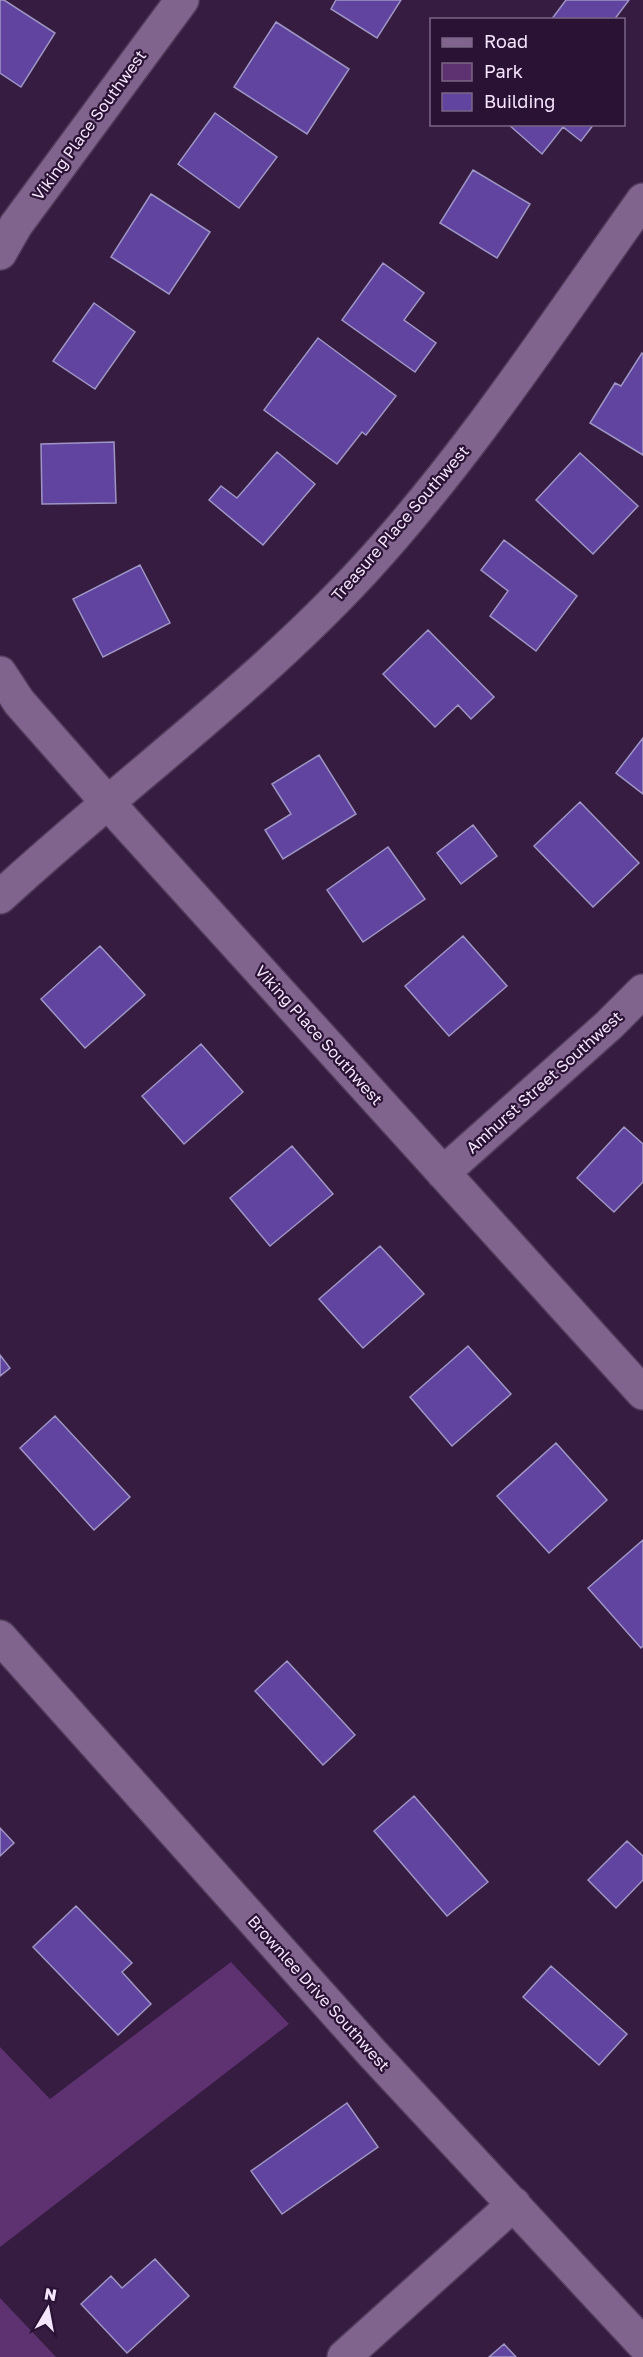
<svg xmlns="http://www.w3.org/2000/svg" width="643" height="2357" font-family="'Golos Text',sans-serif">
<style>
.green{fill:#5e3271}
.building{fill:#60449f;stroke:#9f95c5;stroke-width:1.5}
.lines{fill:none;stroke-linecap:round;stroke-linejoin:round}
.minor-casing{stroke:#503a5a;stroke-width:36}
.minor{stroke:#80648d;stroke-width:33}
.labels{text-anchor:middle;dominant-baseline:central;stroke-width:4.5;stroke-linejoin:round;paint-order:stroke}
.street-label{font-size:16px;fill:#f5e5fd;stroke:#2a1235}
</style>
<rect width="100%" height="100%" fill="#351c40"/>
<path class="green" d="M 231,1962 L 289,2024 L 0,2247 L 0,2047 L 50,2099 Z
M 0,2298 L 56,2357 L 0,2357 Z"/>
<path class="building" d="M 0,0 L 4,0 L 55,33 L 21,87 L 0,73 Z
M 336,0 L 401,0 L 377,38 L 331,9 Z
M 566,0 L 629,0 L 614,20 L 551,20 Z
M 276,22 L 349,69 L 307,134 L 234,87 Z
M 215,113 L 277,157 L 239,208 L 178,164 Z
M 508,124 L 594,124 L 581,141 L 563,127 L 542,154 Z
M 473,170 L 530,204 L 497,258 L 440,223 Z
M 151,194 L 210,232 L 169,294 L 111,257 Z
M 383,263 L 424,293 L 404,320 L 436,343 L 415,372 L 342,320 Z
M 94,303 L 135,332 L 95,389 L 53,361 Z
M 318,338 L 396,396 L 366,435 L 362,432 L 337,464 L 264,410 Z
M 642,353 L 643,354 L 643,455 L 590,423 L 615,383 L 621,386 Z
M 114,442 L 116,503 L 42,504 L 41,444 Z
M 277,452 L 315,484 L 263,545 L 209,500 L 221,486 L 237,498 Z
M 580,453 L 638,506 L 593,554 L 536,500 Z
M 504,540 L 577,596 L 536,651 L 490,616 L 508,591 L 481,570 Z
M 140,565 L 170,623 L 103,657 L 73,599 Z
M 428,630 L 494,697 L 471,719 L 458,705 L 435,727 L 383,674 Z
M 643,738 L 643,794 L 616,773 Z
M 319,755 L 356,814 L 283,859 L 265,830 L 291,814 L 272,784 Z
M 580,802 L 639,863 L 593,907 L 534,846 Z
M 473,825 L 497,856 L 461,884 L 437,853 Z
M 388,847 L 425,899 L 363,942 L 327,890 Z
M 463,936 L 507,986 L 449,1036 L 405,986 Z
M 100,946 L 145,995 L 85,1048 L 41,999 Z
M 201,1044 L 243,1092 L 184,1144 L 142,1096 Z
M 624,1127 L 643,1144 L 643,1182 L 614,1212 L 577,1178 Z
M 292,1146 L 333,1194 L 270,1246 L 230,1198 Z
M 380,1246 L 424,1294 L 363,1348 L 319,1299 Z
M 468,1346 L 511,1394 L 452,1446 L 410,1397 Z
M 0,1355 L 10,1368 L 0,1376 Z
M 55,1416 L 130,1497 L 94,1530 L 20,1448 Z
M 556,1443 L 607,1500 L 549,1553 L 497,1496 Z
M 643,1540 L 643,1646 L 641,1648 L 588,1588 Z
M 287,1661 L 355,1735 L 323,1765 L 255,1691 Z
M 414,1796 L 488,1882 L 447,1916 L 374,1831 Z
M 0,1828 L 14,1843 L 0,1856 Z
M 627,1841 L 643,1856 L 643,1880 L 616,1908 L 588,1880 Z
M 76,1906 L 132,1963 L 122,1972 L 151,2004 L 118,2035 L 33,1947 Z
M 551,1966 L 627,2034 L 599,2065 L 523,1997 Z
M 347,2103 L 378,2147 L 282,2214 L 251,2171 Z
M 155,2259 L 189,2296 L 127,2353 L 81,2304 L 111,2276 L 122,2288 Z
M 504,2344 L 516,2357 L 489,2357 Z"/>
<g class="lines">
<defs>
<path id="minor" d="M 0,253 L 16,225 L 182,0
M 0,673 L 19,702 L 108,803 L 643,1393
M 0,897 C 118,788 254,689 363,571 C 468,457 553,326 643,200
M 443,1173 L 609,1025 L 643,991
M 0,1637 L 372,2053 L 643,2344
M 344,2357 L 514,2204"/>
</defs>
<use href="#minor" class="minor-casing"/>
<use href="#minor" class="minor"/>
</g>
<g class="labels">
<g class="street-label">
<text transform="translate(89 125) rotate(-54)">Viking Place Southwest</text>
<text transform="translate(400 523) rotate(-49)">Treasure Place Southwest</text>
<text transform="translate(319 1035) rotate(48)">Viking Place Southwest</text>
<text transform="translate(544 1082) rotate(-42)">Amhurst Street Southwest</text>
<text transform="translate(319 1993) rotate(48)">Brownlee Drive Southwest</text>
</g>
</g>
<rect x="430" y="18" width="195" height="108" fill="#2a1235" stroke="#7b6685" stroke-width="1.5"/>
<rect x="442" y="38" width="30" height="9" fill="#80648d" stroke="#7b6685" stroke-width="1.5"/>
<text x="484" y="48" font-size="18" fill="#f5e5fd">Road</text>
<rect x="442" y="63" width="30" height="18" fill="#5e3271" stroke="#7b6685" stroke-width="1.5"/>
<text x="484" y="78" font-size="18" fill="#f5e5fd">Park</text>
<rect x="442" y="93" width="30" height="18" fill="#60449f" stroke="#7b6685" stroke-width="1.5"/>
<text x="484" y="108" font-size="18" fill="#f5e5fd">Building</text>
<g transform="translate(48 2309) rotate(10)" stroke="#2a1235" stroke-width="4.5" paint-order="stroke">
<path d="M0-4.5L10 22L0 15L-10 22Z" fill="#f5e5fd"/>
<text y="-9" font-size="16" font-weight="bold" text-anchor="middle" fill="#f5e5fd">N</text>
</g>
</svg>
